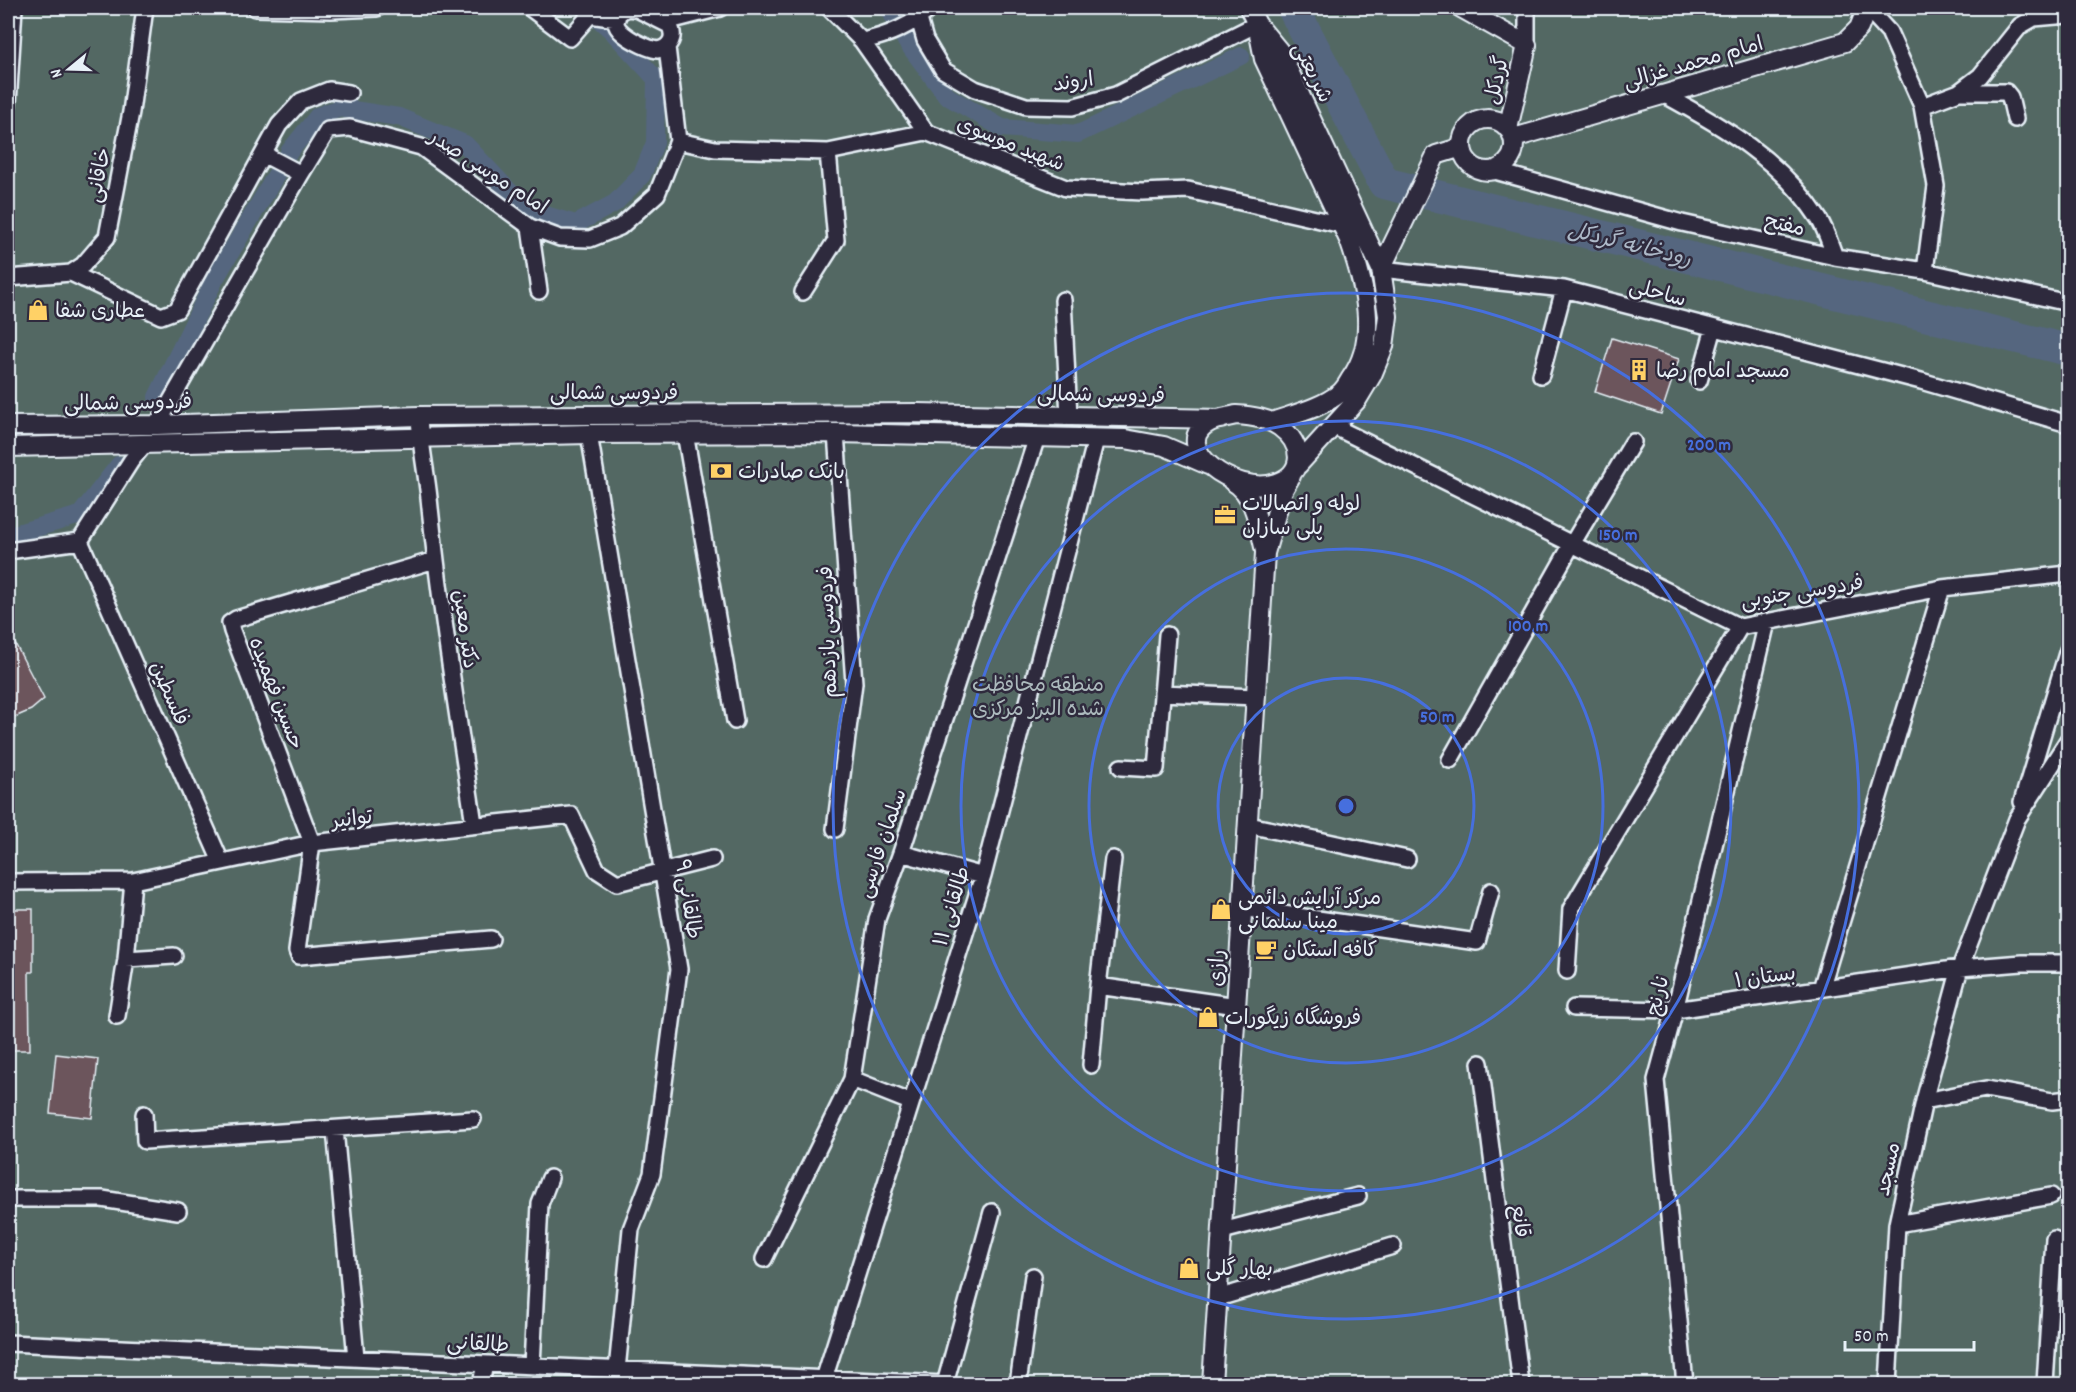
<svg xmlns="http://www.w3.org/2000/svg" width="2076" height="1392" font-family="Dekko,'Playpen Sans Arabic',sans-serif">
  <rect width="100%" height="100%" fill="#2f2a3d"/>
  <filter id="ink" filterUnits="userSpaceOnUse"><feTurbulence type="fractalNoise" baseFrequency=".0167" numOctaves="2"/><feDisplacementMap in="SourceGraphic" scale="12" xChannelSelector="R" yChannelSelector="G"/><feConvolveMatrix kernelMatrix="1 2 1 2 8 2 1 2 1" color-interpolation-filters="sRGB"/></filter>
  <g filter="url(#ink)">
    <path fill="#536864" stroke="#9eacae" stroke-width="1.5" d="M8 8H2068V1384H8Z"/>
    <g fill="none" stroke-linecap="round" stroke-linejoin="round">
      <path stroke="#54667f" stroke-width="18" d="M889 8 906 41 947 96 1002 128 1078 134 1241 56
        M289 152 318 116 340 108 399 117 465 144 526 209 576 224 615 203 642 175 655 143 656 79 611 30 586 8
        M157 397 215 279 276 175
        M8 534 18 533 80 515 119 465"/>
      <path stroke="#54667f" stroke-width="32" d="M1293 8 1384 183 2068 350"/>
    </g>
    <path fill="#6c555c" stroke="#e8f1f8" stroke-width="1.5" d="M1612 338 1679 359 1661 414 1595 392Z
      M8 630 44 699 31 710 8 720Z
      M8 909H33V972H29L30 1050H8Z
      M56 1054 98 1059 92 1118 50 1113Z"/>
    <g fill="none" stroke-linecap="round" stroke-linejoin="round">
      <defs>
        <path id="minor" d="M255 8 331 10 377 8
          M530 8 570 38 590 15 617 19
          M627 8 637 9 669 25C676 36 671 48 657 50 642 47 594 25 627 8Z
          M829 8 862 41 926 132 1066 188 1142 192 1188 190 1342 225
          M1527 8V45
          M1867 8 1889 32 1922 106 1936 186 1925 271
          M919 19 925 40 943 70 975 89 1026 106 1072 107 1116 95 1257 24
          M665 22 720 8
          M862 41C887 36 912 25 931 8
          M1959 92H2006L2010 97 2015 119
          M1663 94C1724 127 1780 159 1819 219 1826 230 1830 244 1835 257
          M8 104 14 8
          M1922 106 1959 92 1980 76 2020 26 2034 18 2068 15
          M678 141 715 149 828 152 926 132
          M263 154 301 174
          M1495 171 1682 223 1835 257 1925 271 2068 303
          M530 227 539 291
          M1381 269 1564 289 1921 381 2068 424
          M71 273 161 316 177 310 279 125 301 101 329 90 349 93
          M8 278 71 273 83 265 107 237 131 112 145 8
          M803 292 836 240 828 152
          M1063 300 1069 416
          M1541 375 1564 289
          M1699 381 1714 328
          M419 416C420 443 426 470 429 498 440 607 458 716 474 824
          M157 425 301 174 328 130 350 128 421 147 530 227 560 238 590 239 620 227 657 194 678 141 667 47
          M1333 426 1740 627 1942 588 2068 574
          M685 433 735 721
          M589 434 679 969 652 1174 631 1229 617 1370
          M80 541 221 862
          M8 551 80 541 131 461 143 446
          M435 560 236 619 230 623 232 631 312 843 297 951 299 956 491 939
          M1162 693 1256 697
          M1450 760 1572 544 1633 442
          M1121 767 1156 769 1167 635
          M2022 802 2068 650
          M1249 825 1407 859
          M835 829 854 683 836 433
          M901 853 983 876
          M8 882 133 881 312 843 571 815 597 870 617 883 712 859
          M1241 908 1477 942 1491 891
          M126 959 174 956
          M1567 971 1571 909 1740 627
          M1098 986 1237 1006
          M1821 989 1942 588
          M1574 1008 1675 1010 1960 968 2022 963H2068
          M117 1016 126 959 133 881
          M1480 1063 1521 1384
          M1091 1065 1098 986 1113 859
          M852 1079 910 1102
          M1924 1101 1986 1089 2052 1101 2068 1099
          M144 1114 145 1141 473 1119
          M335 1129 356 1358
          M8 1199H102L178 1211
          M1897 1224 2051 1196
          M1222 1231 1358 1196
          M764 1259 852 1079 877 919 901 853 1037 437
          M1218 1298 1393 1246
          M8 1343 946 1384
          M532 1366 540 1204 550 1178
          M824 1379 983 876 1096 439
          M481 1384 485 1364
          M945 1384 992 1212
          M1018 1384 1033 1276
          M1685 1384 1656 1080 1675 1010 1767 622
          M1888 1384 1897 1224 1924 1101 1960 968 2017 819 2068 740
          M2045 1384 2054 1239"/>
        <path id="tertiary" d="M1249 8 1257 24 1264 59 1349 240C1364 283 1380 338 1351 378 1348 383 1345 389 1340 393 1321 408 1295 414 1272 422
          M1461 8 1527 45 1508 129
          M1257 24 1280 52 1381 269 1388 316 1384 346 1372 375 1357 400 1298 465
          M1462 145a26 26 0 1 1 52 0a26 26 0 1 1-52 0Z
          M1514 138 1845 42 1859 28 1867 8
          M1381 269 1436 155 1462 147
          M1236 415C1251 416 1268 418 1280 427 1303 444 1306 473 1276 483 1235 497 1166 445 1210 422 1218 418 1228 417 1236 415Z
          M8 426 157 425 419 416 917 413 1221 419
          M8 447 589 434 836 433 1125 439 1164 446 1208 465
          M1232 481C1255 493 1259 527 1265 551
          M1212 1384 1265 553 1283 490 1291 476"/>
      </defs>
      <use href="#minor" stroke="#e8f1f8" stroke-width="20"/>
      <use href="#tertiary" stroke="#e8f1f8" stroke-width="22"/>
      <use href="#minor" stroke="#2f2a3d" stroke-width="15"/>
      <use href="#tertiary" stroke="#2f2a3d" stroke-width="18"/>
    </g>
  </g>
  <g fill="none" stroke="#466fde" stroke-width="3">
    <circle cx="1346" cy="806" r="128"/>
    <circle cx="1346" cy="806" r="257"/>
    <circle cx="1346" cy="806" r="385"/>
    <circle cx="1346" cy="806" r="513"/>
  </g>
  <defs>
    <symbol id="shop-bare" viewBox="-9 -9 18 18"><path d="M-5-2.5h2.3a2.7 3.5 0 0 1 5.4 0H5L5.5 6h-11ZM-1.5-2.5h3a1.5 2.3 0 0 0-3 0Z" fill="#ffd166" stroke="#2f2a3d" stroke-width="2.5" paint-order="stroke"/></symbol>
    <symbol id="building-bare" viewBox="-9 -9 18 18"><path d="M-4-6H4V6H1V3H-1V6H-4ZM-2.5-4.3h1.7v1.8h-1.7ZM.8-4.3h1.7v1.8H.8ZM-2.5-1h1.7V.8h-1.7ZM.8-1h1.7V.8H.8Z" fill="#ffd166" stroke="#2f2a3d" stroke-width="2.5" paint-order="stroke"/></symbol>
    <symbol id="bank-bare" viewBox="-9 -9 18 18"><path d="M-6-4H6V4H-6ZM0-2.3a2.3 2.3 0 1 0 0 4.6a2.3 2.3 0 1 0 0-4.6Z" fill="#ffd166" stroke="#2f2a3d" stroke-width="2.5" paint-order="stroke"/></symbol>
    <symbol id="office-bare" viewBox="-9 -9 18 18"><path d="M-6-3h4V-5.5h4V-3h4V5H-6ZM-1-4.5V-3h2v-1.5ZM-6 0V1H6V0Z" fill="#ffd166" stroke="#2f2a3d" stroke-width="2.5" paint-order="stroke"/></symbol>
    <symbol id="cafe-bare" viewBox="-9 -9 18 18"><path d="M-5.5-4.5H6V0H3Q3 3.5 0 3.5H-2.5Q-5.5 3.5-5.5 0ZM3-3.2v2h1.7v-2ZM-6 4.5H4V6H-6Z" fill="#ffd166" stroke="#2f2a3d" stroke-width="2.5" paint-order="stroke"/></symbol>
  </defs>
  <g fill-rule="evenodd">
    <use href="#shop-bare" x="23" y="295" width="30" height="30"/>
    <use href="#building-bare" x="1624" y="355" width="30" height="30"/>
    <use href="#bank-bare" x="706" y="456" width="30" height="30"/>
    <use href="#office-bare" x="1210" y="500" width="30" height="30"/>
    <use href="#shop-bare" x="1206" y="894" width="30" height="30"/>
    <use href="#cafe-bare" x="1251" y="934" width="30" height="30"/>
    <use href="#shop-bare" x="1193" y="1002" width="30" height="30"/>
    <use href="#shop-bare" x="1174" y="1253" width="30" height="30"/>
  </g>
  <g text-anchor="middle" stroke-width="5" stroke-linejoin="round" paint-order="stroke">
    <g font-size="21" fill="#e8f1f8" stroke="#2f2a3d">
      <text transform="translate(1693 62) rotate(-16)" y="7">امام محمد غزالی</text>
      <text transform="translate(1313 72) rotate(63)" y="7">شریعتی</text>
      <text transform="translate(1496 80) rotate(-77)" y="7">گردکل</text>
      <text transform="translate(1073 81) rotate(-8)" y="7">اروند</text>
      <text transform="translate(1011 143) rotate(22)" y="7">شهید موسوی</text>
      <text transform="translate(489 171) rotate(33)" y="7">امام موسی صدر</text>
      <text transform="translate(98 175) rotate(-79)" y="7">خاقانی</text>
      <text transform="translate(1785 224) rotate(13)" y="7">مفتح</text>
      <text transform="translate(1658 292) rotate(15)" y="7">ساحلی</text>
      <text x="614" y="399">فردوسی شمالی</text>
      <text transform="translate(1101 394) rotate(1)" y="7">فردوسی شمالی</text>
      <text transform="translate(128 402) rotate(-1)" y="7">فردوسی شمالی</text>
      <text transform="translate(1802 591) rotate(-9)" y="7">فردوسی جنوبی</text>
      <text transform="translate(466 629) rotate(82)" y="7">دکتر معین</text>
      <text transform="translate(827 632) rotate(-92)" y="7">فردوسی یازدهم</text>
      <text transform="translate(170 693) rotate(66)" y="7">فلسطین</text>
      <text transform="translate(277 693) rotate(69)" y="7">حسین فهمیده</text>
      <text transform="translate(352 818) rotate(-7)" y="7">توانیر</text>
      <text transform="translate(881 843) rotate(-71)" y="7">سلمان فارسی</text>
      <text transform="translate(689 899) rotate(81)" y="7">طالقانی ۹</text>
      <text transform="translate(951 906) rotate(-73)" y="7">طالقانی ۱۱</text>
      <text transform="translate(1216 968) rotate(-88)" y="7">رازی</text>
      <text transform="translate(1765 976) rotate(-8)" y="7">بستان ۱</text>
      <text transform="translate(1657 995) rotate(-76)" y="7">نارنج</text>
      <text transform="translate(1887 1169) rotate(-78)" y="7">مسجد</text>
      <text transform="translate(1521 1221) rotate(83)" y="7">قانع</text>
      <text transform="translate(478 1343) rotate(3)" y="7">طالقانی</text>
    </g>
    <g font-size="21" fill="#e8f1f8" stroke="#2f2a3d" text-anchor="start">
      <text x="55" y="317">عطاری شفا</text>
      <text x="1656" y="377">مسجد امام رضا</text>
      <text x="738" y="478">بانک صادرات</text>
      <text x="1242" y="510">لوله و اتصالات<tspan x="1242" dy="24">پلی سازان</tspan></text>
      <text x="1238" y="904">مرکز آرایش دائمی<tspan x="1238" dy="24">مینا سلمانی</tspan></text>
      <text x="1283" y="956">کافه استکان</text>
      <text x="1225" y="1024">فروشگاه زیگورات</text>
      <text x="1206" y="1275">بهار گلی</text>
    </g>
    <g font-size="21" fill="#acbabd" stroke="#2f2a3d">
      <text x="1038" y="691">منطقه محافظت<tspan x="1038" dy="24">شده البرز مرکزی</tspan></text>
    </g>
    <g font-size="22" font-style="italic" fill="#adb9c8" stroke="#2f2a3d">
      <text transform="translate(1630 243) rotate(14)" y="8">رودخانه گردکل</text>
    </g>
  </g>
  <circle cx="1346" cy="806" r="9" fill="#466fde" stroke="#2f2a3d" stroke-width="3"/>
  <g font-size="18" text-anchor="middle" font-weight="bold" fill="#466fde" stroke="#2f2a3d" stroke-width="5" stroke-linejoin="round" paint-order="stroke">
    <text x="1709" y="450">200 m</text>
    <text x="1618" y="540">150 m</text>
    <text x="1528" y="631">100 m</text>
    <text x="1437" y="722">50 m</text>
  </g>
  <rect width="2076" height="1392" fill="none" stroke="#2f2a3d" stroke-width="30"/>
  <rect x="15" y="15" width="2046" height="1362" fill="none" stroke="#e8f1f8" stroke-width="2" filter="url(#ink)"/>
  <g transform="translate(69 69) rotate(251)" stroke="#2f2a3d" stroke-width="4.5" paint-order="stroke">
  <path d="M0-4.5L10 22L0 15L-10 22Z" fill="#e8f1f8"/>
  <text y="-9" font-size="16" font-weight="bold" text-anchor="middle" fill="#e8f1f8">N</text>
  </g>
  <path d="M1845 1341v9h129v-9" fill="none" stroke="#e8f1f8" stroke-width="3"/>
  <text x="1854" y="1341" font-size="18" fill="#e8f1f8" stroke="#2f2a3d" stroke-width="4.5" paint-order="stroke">50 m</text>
</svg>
